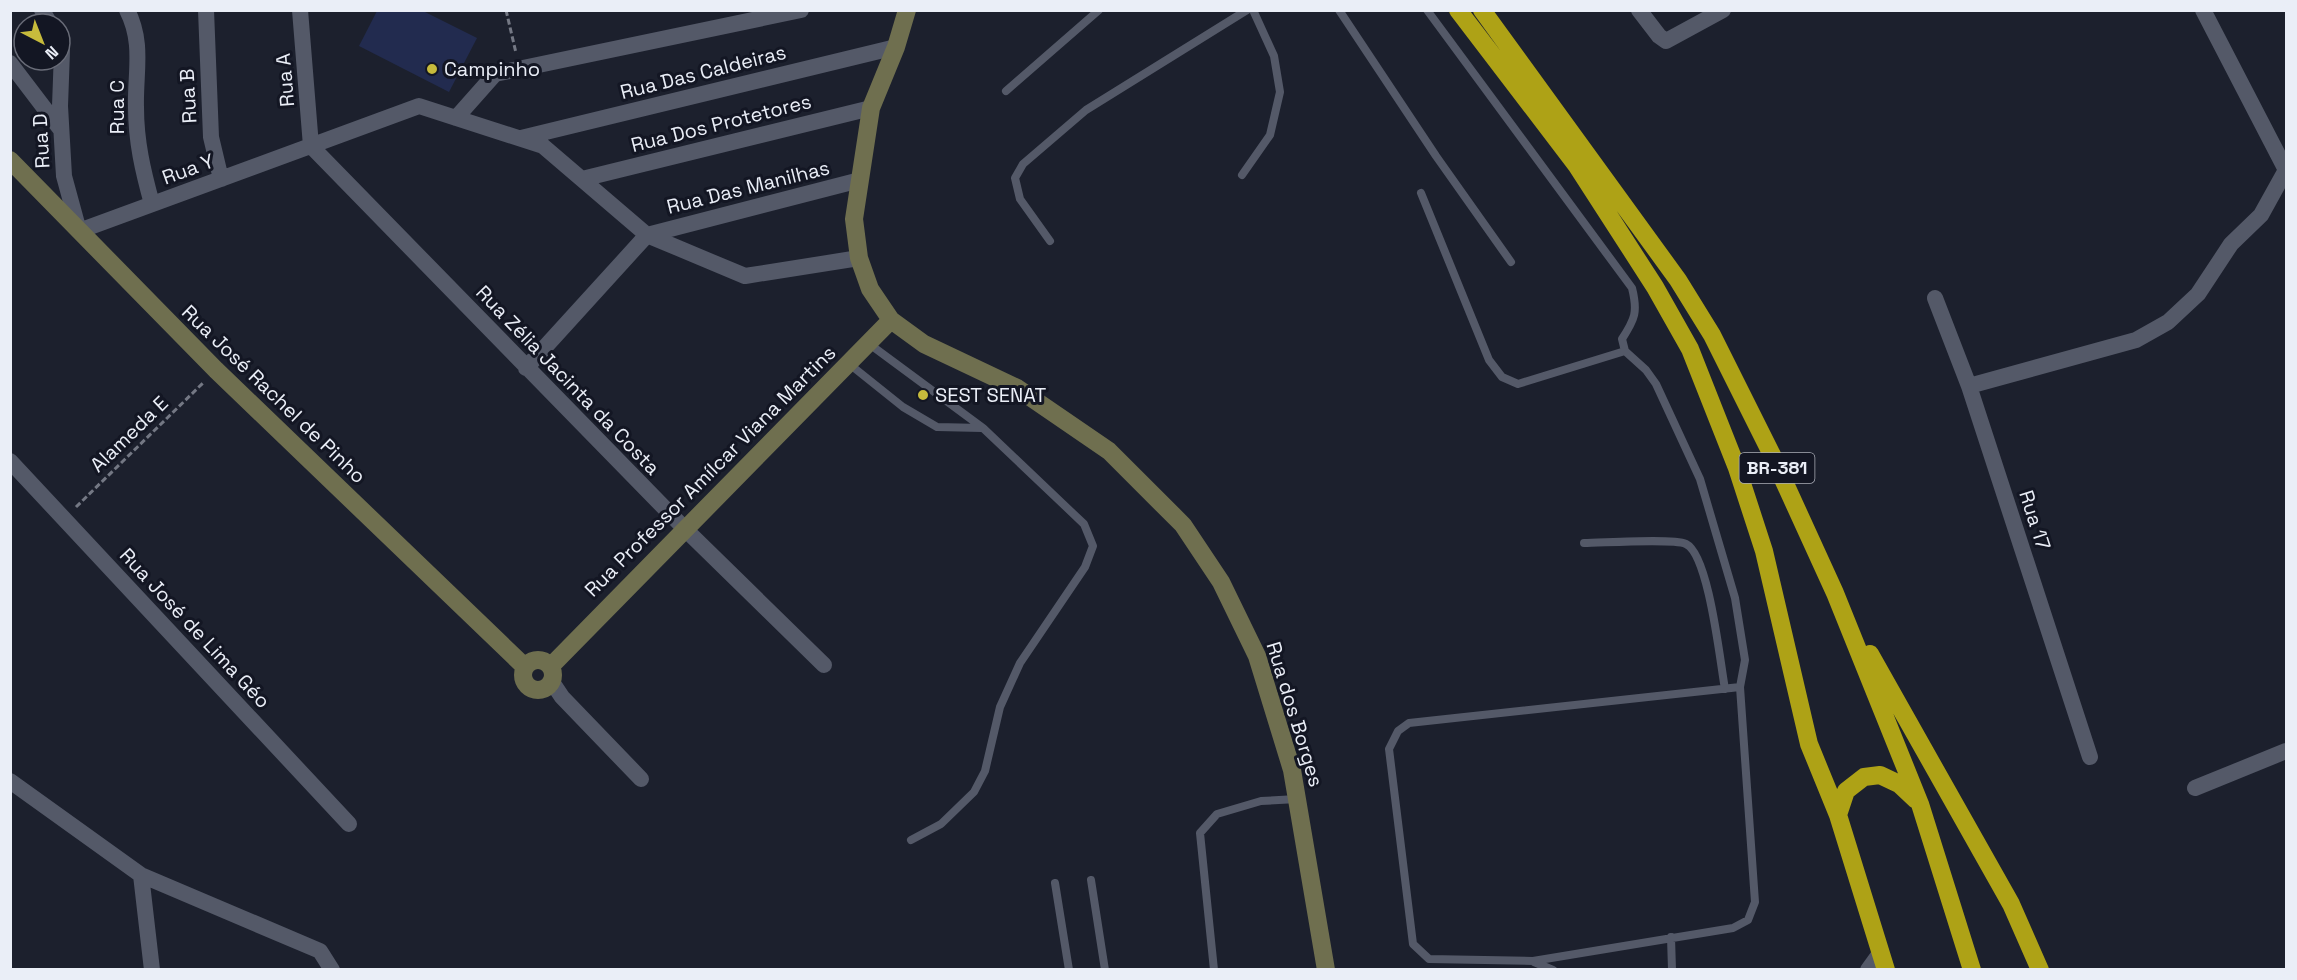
<svg xmlns="http://www.w3.org/2000/svg" width="2297" height="980" font-family="'Space Grotesk',sans-serif">
  <rect width="100%" height="100%" fill="#1c202d"/>
  <path fill="#222b4f" d="M377 11H423L477 38 449 92 359 46Z"/>
  <g fill="none" stroke-linecap="round" stroke-linejoin="round">
    <path stroke="#747884" stroke-width="3" stroke-dasharray="6 3" stroke-linecap="butt" d="M506 10 516 53
      M76 507 204 382"/>
    <path stroke="#545968" stroke-width="8" d="M1339 10 1436 156 1511 262
      M1427 10 1632 288C1638 312 1635 319 1622 339L1625 351 1646 370 1656 384 1700 479 1735 598 1745 660 1740 687 1755 902 1748 920 1733 928 1533 961 1429 959 1413 944 1389 749 1398 731 1409 723 1740 687
      M1006 91 1099 10
      M1242 175 1270 135 1280 92 1274 56 1253 10
      M1421 193 1489 360 1502 377 1518 384 1625 351
      M1050 241 1020 199 1015 178 1023 164 1086 110 1247 10
      M868 343 983 428 1084 524 1093 546 1085 567 1020 663 1000 707 985 771 974 792 941 824 911 840
      M848 363 903 407 937 427 982 428
      M1584 543C1602 543 1673 538 1686 544 1709 555 1720 662 1725 689
      M1091 880 1105 970
      M1055 883 1069 970
      M1671 937 1672 970
      M1534 962 1553 970
      M1214 970 1200 833 1217 814 1261 801 1297 799"/>
    <path stroke="#545968" stroke-width="16" d="M42 10 50 24
      M127 10C144 43 135 73 136 107 136 142 143 171 152 204
      M206 10 211 137 221 179
      M300 10 311 146
      M1639 10 1659 36 1666 41 1723 10
      M2203 10 2286 170
      M60 47 62 51 60 106 64 176 79 231 419 106 543 146 647 235 745 276 859 258
      M10 63 61 130
      M456 118 495 74 801 10
      M521 138 896 47
      M311 146 685 529 824 665
      M582 179 871 108
      M1935 298 1969 386 2090 757
      M526 368 647 235 860 180
      M1969 386 2136 340 2168 322 2198 294 2231 244 2261 215 2286 170
      M10 461 349 824
      M552 682 562 697 641 779
      M10 781 141 875 320 951 332 970
      M2195 788 2286 751
      M141 875 152 970
      M1868 970 1881 952"/>
    <path stroke="#6f6f4f" stroke-width="18" d="M907 10 896 47 871 108 854 219 859 258 870 289 891 320 924 344 1017 388 1109 451 1183 525 1221 582 1257 656 1292 770 1326 970
      M10 160 216 370 525 667
      M523 675a15 15 0 1 1 30 0a15 15 0 1 1-30 0Z
      M551 666 891 320"/>
    <path stroke="#aea216" stroke-width="18" d="M1458 10 1577 166 1655 287 1690 349 1737 468 1764 551 1809 744 1838 815 1886 970
      M1482 10 1678 280 1712 335 1772 455 1835 593 1920 804 1972 970
      M1870 654 2011 904 2040 970
      M1838 815 1846 791 1864 777 1880 775 1899 784 1916 800"/>
  </g>
  <g fill="#c7bb3c" stroke="#131623" stroke-width="2">
    <circle cx="432" cy="69" r="6"/>
    <circle cx="923" cy="395" r="6"/>
  </g>
  <g text-anchor="middle" stroke-width="6" stroke-linejoin="round" paint-order="stroke">
    <rect fill="#131623" stroke="#aaadb7" stroke-width="1.5" x="1739.5" y="453" width="75" height="30" rx="4.5"/>
    <g font-size="18" font-weight="bold" fill="#eaeef7">
      <text x="1777" y="474">BR-381</text>
    </g>
    <g font-size="20" fill="#eaeef7" stroke="#131623" text-anchor="start">
      <text x="444" y="76">Campinho</text>
      <text x="935" y="402">SEST SENAT</text>
    </g>
    <g font-size="20" fill="#eaeef7" stroke="#131623">
      <text transform="translate(703 72) rotate(-14)" y="7">Rua Das Caldeiras</text>
      <text transform="translate(285 80) rotate(-95)" y="7">Rua A</text>
      <text transform="translate(188 96) rotate(-93)" y="7">Rua B</text>
      <text transform="translate(117 107) rotate(-90)" y="7">Rua C</text>
      <text transform="translate(721 123) rotate(-14)" y="7">Rua Dos Protetores</text>
      <text transform="translate(41 141) rotate(-93)" y="7">Rua D</text>
      <text transform="translate(188 169) rotate(-20)" y="7">Rua Y</text>
      <text transform="translate(748 187) rotate(-14)" y="7">Rua Das Manilhas</text>
      <text transform="translate(568 380) rotate(46)" y="7">Rua Zélia Jacinta da Costa</text>
      <text transform="translate(274 394) rotate(44)" y="7">Rua José Rachel de Pinho</text>
      <text transform="translate(129 434) rotate(-44)" y="7">Alameda E</text>
      <text transform="translate(710 471) rotate(-45)" y="7">Rua Professor Amílcar Viana Martins</text>
      <text transform="translate(2035 520) rotate(72)" y="7">Rua 17</text>
      <text transform="translate(195 628) rotate(47)" y="7">Rua José de Lima Géo</text>
      <text transform="translate(1295 714) rotate(73)" y="7">Rua dos Borges</text>
    </g>
  </g>
  <rect width="2297" height="980" fill="none" stroke="#eaeef7" stroke-width="24"/>
  <g transform="translate(42 42) rotate(138)"><circle r="28" fill="#131623" stroke="#696c78" stroke-width="1.5"/>
  <path d="M0-4.5L10 22L0 15L-10 22Z" fill="#c7bb3c"/>
  <text y="-9" font-size="16" font-weight="bold" text-anchor="middle" fill="#eaeef7">N</text>
  </g>
</svg>
